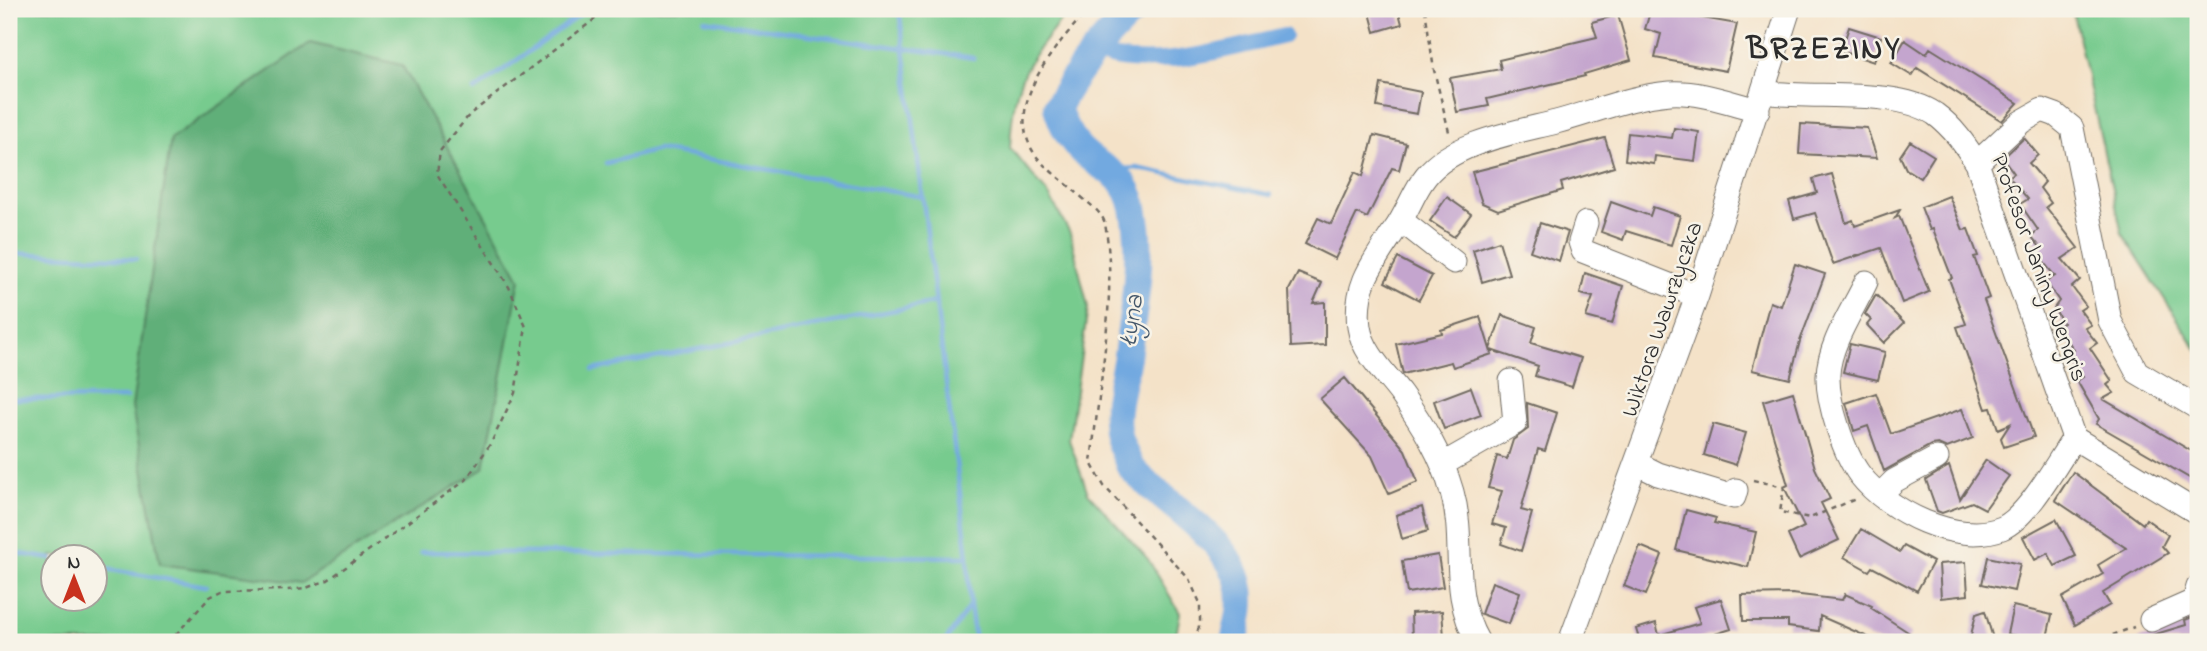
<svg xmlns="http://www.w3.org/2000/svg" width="2207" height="651" font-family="'Indie Flower',sans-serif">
  <rect width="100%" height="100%" fill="#f7f3e8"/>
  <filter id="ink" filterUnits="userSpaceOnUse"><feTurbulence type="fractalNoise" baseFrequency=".0143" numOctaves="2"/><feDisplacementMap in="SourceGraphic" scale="14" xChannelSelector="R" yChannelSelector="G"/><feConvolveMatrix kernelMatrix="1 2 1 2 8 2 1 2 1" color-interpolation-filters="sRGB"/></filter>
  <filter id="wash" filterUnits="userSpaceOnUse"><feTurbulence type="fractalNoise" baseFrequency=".00686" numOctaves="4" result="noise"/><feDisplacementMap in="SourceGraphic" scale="28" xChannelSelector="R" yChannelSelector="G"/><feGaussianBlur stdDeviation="1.57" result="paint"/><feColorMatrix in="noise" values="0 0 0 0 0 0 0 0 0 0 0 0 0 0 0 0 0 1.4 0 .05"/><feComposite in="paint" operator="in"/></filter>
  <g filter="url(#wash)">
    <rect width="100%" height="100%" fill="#f4e2c8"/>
    <path fill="#77cb8e" stroke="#517b5c" stroke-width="2" fill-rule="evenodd" d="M9 9H1070C1026 64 1013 75 1010 148L1049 195 1070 233 1088 307 1069 440 1088 493 1148 559 1180 613 1175 642H9ZM52 556H94V598H52Z
      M2072 9H2198V351L2122 233Z"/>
    <path fill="#61af79" stroke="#466d52" stroke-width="2" d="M310 43 402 65 520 279 484 468 301 583 160 564 132 407 171 139Z"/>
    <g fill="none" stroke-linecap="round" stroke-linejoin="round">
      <path stroke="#72a9e0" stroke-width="4.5" d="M899 9 968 557 970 605 945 642
        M704 20 974 58
        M474 91 588 9
        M606 163 658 150 923 197
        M1111 170 1136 168 1271 195
        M9 253 136 259
        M593 370 936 302
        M9 399 126 398
        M9 552 52 559
        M421 552 968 557
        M94 567 206 586
        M970 605 975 642"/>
      <path stroke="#72a9e0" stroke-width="16" d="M1093 51C1144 75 1231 48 1284 36"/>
      <path stroke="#72a9e0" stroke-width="28" d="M1135 9C1104 39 1077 68 1057 107 1062 123 1067 135 1079 148 1106 176 1129 169 1136 219 1143 263 1133 313 1127 356 1123 384 1109 418 1121 445 1125 454 1129 467 1136 473 1165 503 1230 541 1239 584 1244 603 1238 624 1234 642"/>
    </g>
    <g id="blocks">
      <path fill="#c4a5ce" d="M1369 9H1398L1402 24 1375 32Z
        M1651 9 1737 24 1726 71 1655 58 1661 34 1645 29Z
        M1618 15 1631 60 1584 74 1585 76 1487 99 1489 106 1457 112 1450 78 1501 69 1499 60 1597 37 1592 22Z
        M1849 27 1881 37 1874 62 1841 51Z
        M1905 40 1926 54 1930 48 2018 103 2002 121 1917 68 1912 76 1891 63Z
        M1381 84 1421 92 1417 114 1377 107Z
        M1801 124 1867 128 1877 158 1799 154Z
        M1674 128 1699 132 1695 161 1655 156 1654 164 1625 160 1628 133 1672 138Z
        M1374 135 1406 143 1399 170 1392 168 1367 218 1357 213 1335 259 1305 244 1318 218 1331 224 1355 172 1363 176Z
        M1605 138 1614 167 1561 183 1563 190 1498 210 1482 203 1472 172Z
        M2024 138 2038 155 2029 163 2045 182 2040 188 2051 203 2046 207 2078 248 2062 259 2080 280 2072 287 2086 306 2080 310 2091 325 2085 328 2097 343 2090 348 2112 381 2107 385 2114 393 2103 399 2198 455V483L2096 424 2099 419 2077 381 2083 377 2068 353 2074 350 2058 326 2063 323 2054 308 2059 301 2046 282 2055 276 2035 252 2041 248 2031 236 2038 230 2020 204 2028 199 2009 177 2014 173 2003 158Z
        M1910 141 1934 156 1920 178 1906 169 1900 156Z
        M1832 174 1846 223 1853 220 1855 226 1900 210 1895 218 1899 216 1929 292 1902 303 1881 248 1833 264 1815 213 1794 219 1789 201 1817 193 1813 179Z
        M1949 196 1963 230 1968 229 1978 256 1974 257 1989 298 1984 300 2034 437 2004 447 2001 438 2010 424 1998 429 1991 408 1986 409 1957 327 1966 324 1949 279 1952 278 1933 229 1930 230 1921 207Z
        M1447 197 1471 214 1454 237 1430 221Z
        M1611 202 1650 216 1653 207 1680 216 1671 245 1626 231 1623 240 1601 232Z
        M1540 223 1568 232 1559 261 1530 251Z
        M1499 241 1509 274 1482 282 1473 250Z
        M1398 258 1432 276 1419 300 1385 282Z
        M1795 264 1825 274 1800 341 1790 379 1752 370 1770 302 1781 306Z
        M1298 273 1322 283 1313 303 1325 302V345L1291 347 1289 290Z
        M1585 273 1623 286 1612 324 1586 317 1593 297 1580 294Z
        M1876 295 1904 323 1884 343 1867 325 1871 320 1865 314Z
        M1502 315 1536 327 1531 343 1581 358 1572 387 1535 376 1538 366 1491 350 1492 354 1453 367 1451 362 1403 374 1396 344 1442 333 1441 330 1480 317 1490 349Z
        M1850 344 1885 352 1878 380 1843 372Z
        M1345 378 1405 450 1418 482 1389 494 1372 456 1320 399Z
        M1471 387 1481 415 1444 429 1434 401Z
        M1793 392 1815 468 1830 499 1821 503 1839 540 1799 559 1788 535 1804 527 1784 487 1788 485 1763 401Z
        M1876 393 1891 434 1962 409 1973 438 1947 448 1938 444 1931 445 1884 471 1868 426 1854 431 1846 403Z
        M1527 403 1557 413 1545 451 1538 449 1521 510 1532 513 1521 551 1501 544 1506 528 1492 524 1502 491 1488 488 1497 456 1507 459 1513 440 1528 429Z
        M1713 424 1746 433 1736 465 1704 455Z
        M1986 460 2009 476 1985 509 1972 502 1942 513 1937 511 1926 480 1949 466 1960 499Z
        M2073 472 2143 524 2146 519 2168 535 2162 546 2168 553 2103 593 2110 605 2075 625 2062 598 2103 574 2098 565 2126 548 2055 500Z
        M1422 507 1428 531 1402 539 1396 515Z
        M1686 510 1716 518 1714 523 1756 532 1748 567 1676 550Z
        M2056 519 2076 556 2055 566 2048 553 2035 560 2023 537Z
        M1861 529 1900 552 1904 546 1933 562 1917 591 1872 567 1869 571 1844 557Z
        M1640 546 1662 555 1646 595 1624 586Z
        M1438 555 1443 587 1407 593 1402 561Z
        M1988 557 2020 564 2014 591 1982 584Z
        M1966 562 1968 595 1941 598 1939 564Z
        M1492 582 1520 592 1509 624 1481 614Z
        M1792 594 1842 600 1845 594 1872 606 1871 608 1911 634 1906 642H1879L1820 616 1819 631 1788 627V621H1743L1742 595Z
        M1721 599 1731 629 1690 642H1640L1636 629 1656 623 1659 635 1700 623 1694 607Z
        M2013 606 2052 615 2046 642 2007 634Z
        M1442 611 1444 637 1412 639 1411 613Z
        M1985 611 1994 642H1973L1971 635 1976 614Z
        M2198 615V642H2139V639L2186 625 2185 620Z"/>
    </g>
  </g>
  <g filter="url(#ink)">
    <use href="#blocks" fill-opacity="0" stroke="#716b62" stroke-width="2"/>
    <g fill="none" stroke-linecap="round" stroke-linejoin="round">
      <defs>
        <path id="minor" d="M1764 92C1811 100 1895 87 1935 114 1953 127 1965 145 1977 163L2074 438 2198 513
          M1977 163 2021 122 2042 110 2056 115 2072 128 2110 321 2137 372 2198 408
          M1402 221 1454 262
          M1586 223 1580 242 1583 251 1697 296
          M1866 282C1853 310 1829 344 1828 375 1827 402 1844 454 1860 475 1888 511 1957 546 2002 528 2028 517 2058 461 2074 438
          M1443 464 1515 423 1511 381
          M1638 464 1658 474 1734 497 1736 490
          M1881 494 1894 481 1937 458
          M2151 620 2194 601 2198 587
          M1478 642C1448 589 1467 545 1452 492 1442 456 1423 425 1401 394 1386 374 1363 353 1359 327 1354 286 1372 264 1394 231 1407 214 1413 192 1426 176 1453 142 1517 132 1556 122 1594 112 1631 96 1670 93 1699 91 1730 103 1758 110
          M1570 642 1697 296 1789 9"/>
      </defs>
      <use href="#minor" stroke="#716b62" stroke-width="25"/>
      <path stroke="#716b62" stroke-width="2.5" stroke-dasharray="5 5" stroke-linecap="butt" d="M1089 9C1058 43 1002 103 1034 153 1043 167 1064 181 1077 193 1085 201 1103 212 1105 224 1118 292 1098 393 1091 463L1104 486 1189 579 1200 603V624L1194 642
        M1425 9 1434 70 1450 136
        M1753 480 1784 487 1780 512 1810 518 1858 498
        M169 642 210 597 222 591 287 590 306 588 328 580 466 480 491 443 515 393 526 327 509 287 437 174 440 151 470 114 608 9
        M2094 642 2134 627"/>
      <use href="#minor" stroke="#fff" stroke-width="23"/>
    </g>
  </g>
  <g text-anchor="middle" stroke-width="5" stroke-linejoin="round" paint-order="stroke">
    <g font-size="24" fill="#2b2b2b" stroke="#f7f3e8">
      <text transform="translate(2040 267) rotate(70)" y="8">Profesor Janiny Wengris</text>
      <text transform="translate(1661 319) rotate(-71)" y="8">Wiktora Wawrzyczka</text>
    </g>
    <g font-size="26" font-style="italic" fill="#44576a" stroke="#f7f3e8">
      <text transform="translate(1130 320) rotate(-82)" y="9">Łyna</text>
    </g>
    <g font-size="32" font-weight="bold" letter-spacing="2" fill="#2b2b2b" stroke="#f7f3e8">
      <text x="1824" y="58">BRZEZINY</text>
    </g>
  </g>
  <rect width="2207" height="651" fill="none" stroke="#f7f3e8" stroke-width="35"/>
  <g transform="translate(74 578)"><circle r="33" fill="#f7f3e8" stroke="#a5a39c" stroke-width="2"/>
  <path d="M0-5L12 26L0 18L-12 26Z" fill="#c8321e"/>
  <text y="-10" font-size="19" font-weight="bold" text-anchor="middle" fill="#2b2b2b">N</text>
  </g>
</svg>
